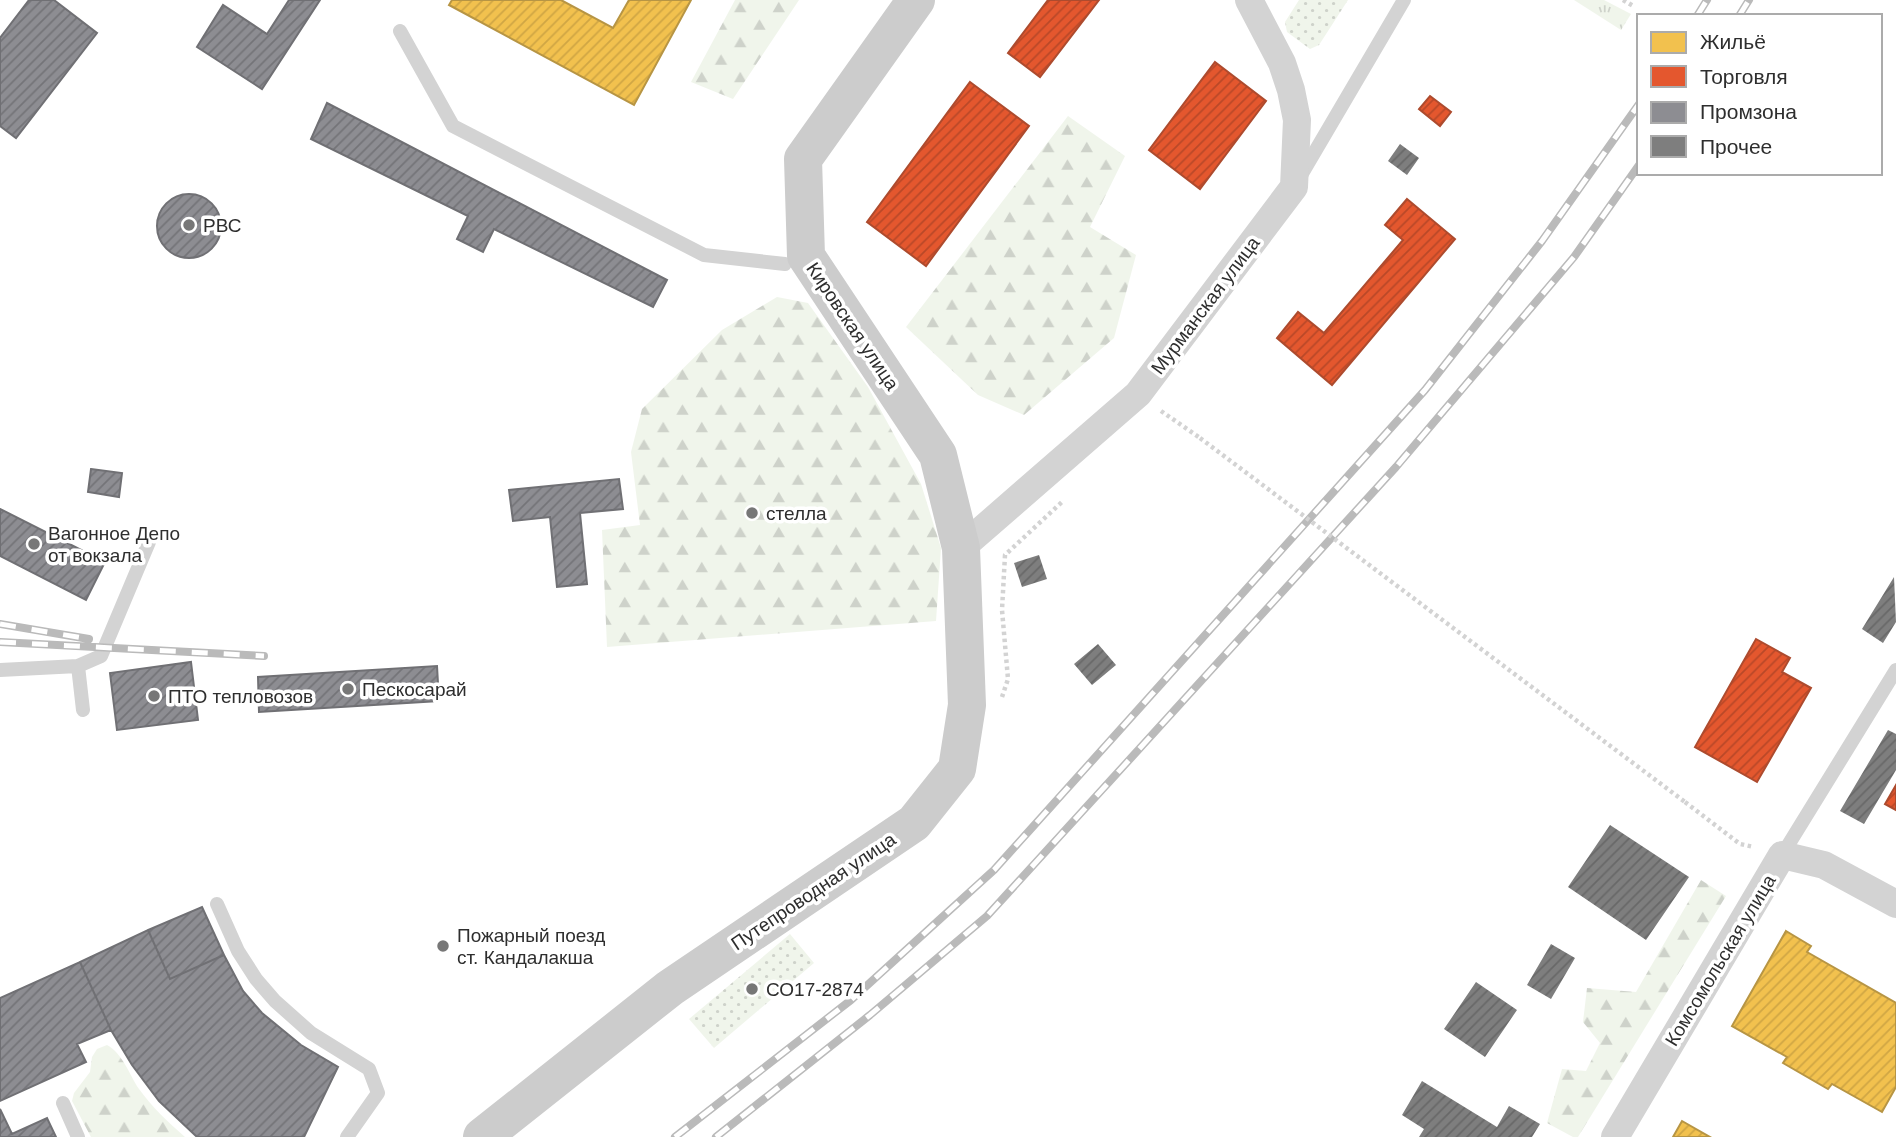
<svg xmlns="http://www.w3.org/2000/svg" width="1896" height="1137" font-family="Helvetica,sans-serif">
  <defs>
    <pattern id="grass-dots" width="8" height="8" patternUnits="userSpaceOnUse" patternTransform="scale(1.75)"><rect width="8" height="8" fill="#f0f5eb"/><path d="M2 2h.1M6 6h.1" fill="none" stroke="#ced2ca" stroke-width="1.8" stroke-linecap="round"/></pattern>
    <pattern id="forest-firs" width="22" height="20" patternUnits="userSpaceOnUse" patternTransform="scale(1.75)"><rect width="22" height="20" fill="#f0f5eb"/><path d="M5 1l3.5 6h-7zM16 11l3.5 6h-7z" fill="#ced2ca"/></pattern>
    <pattern id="park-tufts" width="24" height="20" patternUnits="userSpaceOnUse" patternTransform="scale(1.75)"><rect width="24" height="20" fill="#f0f5eb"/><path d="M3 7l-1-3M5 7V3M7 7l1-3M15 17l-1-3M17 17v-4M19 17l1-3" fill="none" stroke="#ced2ca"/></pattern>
    <pattern id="homes-hatch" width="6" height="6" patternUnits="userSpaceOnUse" patternTransform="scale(1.75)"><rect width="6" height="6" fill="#f2c14e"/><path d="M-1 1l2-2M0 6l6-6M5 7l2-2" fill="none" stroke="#d0a644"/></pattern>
    <pattern id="shops-hatch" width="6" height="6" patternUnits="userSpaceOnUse" patternTransform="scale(1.75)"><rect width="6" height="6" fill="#e4572e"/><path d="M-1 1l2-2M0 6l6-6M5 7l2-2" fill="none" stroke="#b94828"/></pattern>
    <pattern id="industry-hatch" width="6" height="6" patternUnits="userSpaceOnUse" patternTransform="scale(1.75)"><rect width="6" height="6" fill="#8d8d92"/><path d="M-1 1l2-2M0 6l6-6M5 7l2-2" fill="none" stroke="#747478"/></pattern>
    <pattern id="building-hatch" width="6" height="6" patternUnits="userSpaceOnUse" patternTransform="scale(1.75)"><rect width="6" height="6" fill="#7e7e7e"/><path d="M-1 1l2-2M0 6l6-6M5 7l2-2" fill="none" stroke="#686868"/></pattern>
  </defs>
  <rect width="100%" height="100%" fill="#fff"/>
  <path fill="url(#grass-dots)" d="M1299 0H1348L1319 45 1310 49 1287 32 1285 22Z
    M790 934 814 963 714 1048 689 1019Z"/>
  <path fill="url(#forest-firs)" d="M735 0H799L733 99 691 82Z
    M1068 116 1125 156 1090 227 1136 255 1114 338 1024 415 978 395 906 327Z
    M777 297 808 303 868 387 921 484 941 548 936 621 607 647 602 530 640 525 631 452 642 409 722 330Z
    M1701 880 1726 896 1578 1137H1573L1547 1123 1562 1069 1586 1071 1600 1043 1583 1022 1587 988 1636 992Z
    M107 1045C123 1054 129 1074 139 1089 152 1107 168 1122 185 1137H91L72 1101 74 1093 90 1072 92 1057 97 1049Z"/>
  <path fill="url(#park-tufts)" d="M1574 0H1604L1631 14 1621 30Z"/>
  <path fill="url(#homes-hatch)" stroke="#b79544" stroke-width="2" d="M452 0H561L613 28 629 0H691L634 105 449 5Z
    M1786 931 1811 946 1807 952 1896 1003V1087L1882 1112 1832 1084 1828 1089 1783 1063 1787 1057 1732 1026Z
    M1682 1121 1710 1137H1673Z"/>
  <path fill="url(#shops-hatch)" stroke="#ad4b2e" stroke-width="2" d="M1048 0H1099L1040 77 1008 53Z
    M1215 62 1266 101 1200 189 1149 150Z
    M970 82 1029 126 926 266 867 222Z
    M1430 96 1451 112 1440 126 1419 109Z
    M1407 199 1455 239 1332 385 1277 338 1298 312 1324 333 1403 240 1385 225Z
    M1756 639 1790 658 1782 672 1811 688 1757 782 1695 747Z
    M1896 785V810L1885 804Z"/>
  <path fill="url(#industry-hatch)" stroke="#707074" stroke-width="2" d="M29 0H54L97 33 16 138 0 126V38Z
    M289 0H320L262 89 197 47 223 5 267 34Z
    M327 103 667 280 653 307 494 229 483 252 457 239 468 216 311 139Z
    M157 226a32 32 0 1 1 64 0a32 32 0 1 1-64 0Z
    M91 469 122 473 119 497 88 492Z
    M619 479 623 509 580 513 587 584 557 587 550 517 513 521 509 490Z
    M0 509 105 562 86 600 0 556Z
    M191 662 198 720 117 730 110 673Z
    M437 666 439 701 259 712 258 677Z
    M202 907 224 955 170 979 148 930Z
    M148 930 170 979 224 955 243 991 262 1013 301 1045 338 1067 304 1137H197L159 1101 132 1065 111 1030 80 962Z
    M80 962 111 1030 77 1044 86 1062 0 1101V998Z
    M0 1109 12 1134 47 1118 56 1137H0Z"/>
  <path fill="url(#building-hatch)" d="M1400 144 1419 158 1407 175 1388 161Z
    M1039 555 1047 579 1022 587 1014 563Z
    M1894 577 1896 622 1883 643 1862 629Z
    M1098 644 1116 665 1092 685 1074 664Z
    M1888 730 1896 734V770L1864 824 1840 811Z
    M1610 825 1689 877 1646 940 1568 887Z
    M1551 944 1575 958 1551 999 1527 985Z
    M1476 982 1517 1010 1485 1057 1444 1029Z
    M1422 1081 1497 1127 1509 1106 1540 1124 1532 1137H1419L1424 1129 1402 1115Z"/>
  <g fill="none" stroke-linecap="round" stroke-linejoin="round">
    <path stroke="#d3d3d3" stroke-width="4.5" stroke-dasharray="3.5 3.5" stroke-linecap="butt" d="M1623 0 1635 7
      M1161 411 1200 438
      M1002 697 1008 679 1002 610 1005 555 1063 501
      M1685 802 1740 844 1754 847"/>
    <path stroke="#d3d3d3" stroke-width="14" d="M400 31 453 126 704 255 785 264
      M1300 177 1404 0
      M78 666 101 656 149 542
      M0 670 78 666 83 710
      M1782 855 1896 670
      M217 904 238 951 256 979 275 1001 311 1033 369 1069 378 1093 347 1137
      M63 1103 78 1137"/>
    <path stroke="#d3d3d3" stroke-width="28" d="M961 548 1138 394 1294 187 1297 120 1291 90 1282 63 1249 0
      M1615 1137 1782 855 1824 865 1896 904"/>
    <path stroke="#ccc" stroke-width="38" d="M482 1137 670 988 914 823 957 769 967 705 961 548 938 455 806 256 803 159 916 0"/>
    <defs>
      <path id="rail" d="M1697 16 1707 0
        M1739 16 1749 0
        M0 624 89 639
        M0 642 264 656
        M675 1137 851 1000 994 870 1425 390 1542 241 1639 104
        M716 1137 870 1015 987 916 1396 467 1574 257 1639 165"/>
    </defs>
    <use href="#rail" stroke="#bababa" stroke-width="8"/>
    <use href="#rail" stroke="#fff" stroke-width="5" stroke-dasharray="16" stroke-linecap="butt"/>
    <path stroke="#d3d3d3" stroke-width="4.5" stroke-dasharray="3.5 3.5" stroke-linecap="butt" d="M1200 438 1685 802"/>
  </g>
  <g fill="#777" stroke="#fff" stroke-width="2.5">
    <circle cx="189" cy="225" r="7"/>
    <circle cx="752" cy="513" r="7"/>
    <circle cx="34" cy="544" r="7"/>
    <circle cx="348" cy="689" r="7"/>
    <circle cx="154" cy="696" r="7"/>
    <circle cx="443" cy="946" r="7"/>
    <circle cx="752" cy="989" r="7"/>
  </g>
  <g text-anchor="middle" stroke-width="7" stroke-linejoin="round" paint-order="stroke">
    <g font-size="19" fill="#2e2e2e" stroke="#fff" text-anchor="start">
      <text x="203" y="232">РВС</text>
      <text x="766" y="520">стелла</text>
      <text x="48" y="540">Вагонное Депо<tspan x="48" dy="22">от вокзала</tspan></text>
      <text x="362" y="696">Пескосарай</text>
      <text x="168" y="703">ПТО тепловозов</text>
      <text x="457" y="942">Пожарный поезд<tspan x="457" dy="22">ст. Кандалакша</tspan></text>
      <text x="766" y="996">СО17-2874</text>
    </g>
    <g font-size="19" fill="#2e2e2e" stroke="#fff">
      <text transform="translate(1205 305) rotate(-53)" y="7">Мурманская улица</text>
      <text transform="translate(853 326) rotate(56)" y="7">Кировская улица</text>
      <text transform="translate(813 891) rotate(-34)" y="7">Путепроводная улица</text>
      <text transform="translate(1720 960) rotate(-59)" y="7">Комсомольская улица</text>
    </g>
  </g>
  <rect x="1637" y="14" width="245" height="161" fill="#ffffff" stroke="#ababab" stroke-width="2"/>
  <rect x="1651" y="32" width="35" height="21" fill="#f2c14e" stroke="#ababab" stroke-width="2"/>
  <text x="1700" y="49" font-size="21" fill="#2e2e2e">Жильё</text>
  <rect x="1651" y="66" width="35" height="21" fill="#e4572e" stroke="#ababab" stroke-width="2"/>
  <text x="1700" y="84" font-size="21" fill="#2e2e2e">Торговля</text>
  <rect x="1651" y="102" width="35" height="21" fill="#8d8d92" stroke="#ababab" stroke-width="2"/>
  <text x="1700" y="119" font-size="21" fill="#2e2e2e">Промзона</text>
  <rect x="1651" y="136" width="35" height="21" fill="#7e7e7e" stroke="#ababab" stroke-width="2"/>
  <text x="1700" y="154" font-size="21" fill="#2e2e2e">Прочее</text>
</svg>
